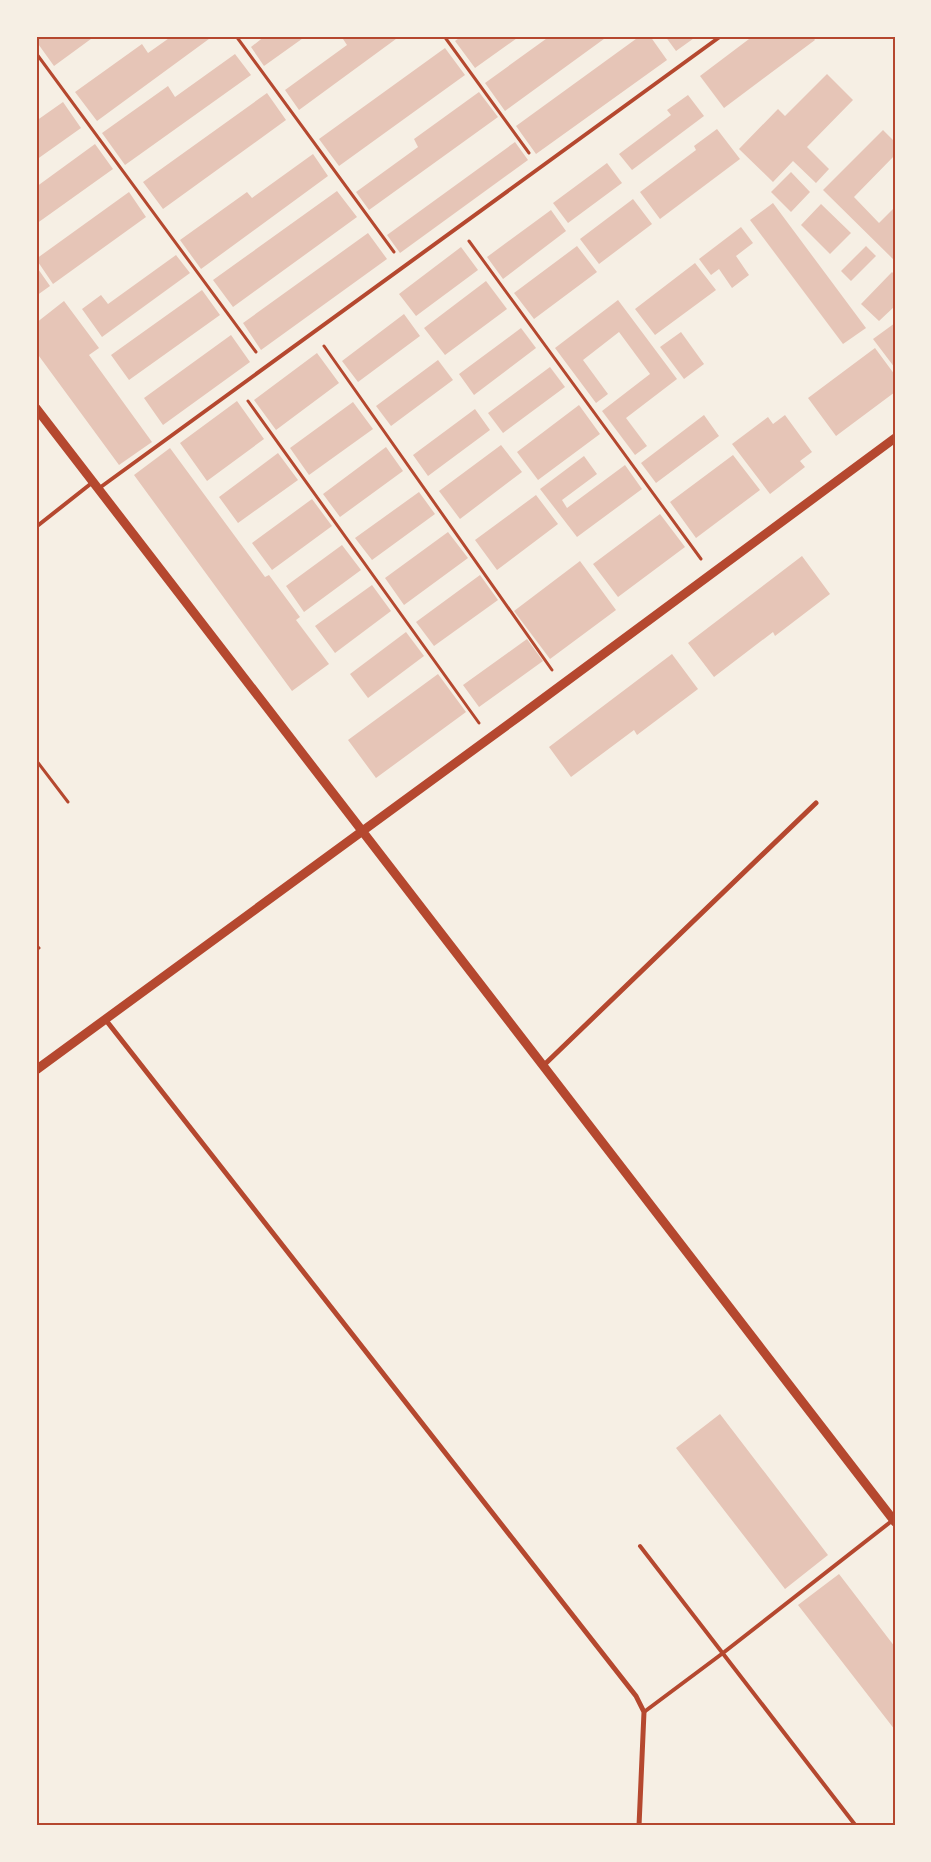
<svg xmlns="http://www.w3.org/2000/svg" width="931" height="1862" font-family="Montserrat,sans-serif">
  <rect width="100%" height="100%" fill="#f6efe4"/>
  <path fill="#e6c5b7" d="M36 36H95L54 66 36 41Z
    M172 36H213L97 121 75 92 142 44 148 53Z
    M265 36H306L264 66 251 47Z
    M341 36H400L299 110 285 90 347 45Z
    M462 36H520L475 68 455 41Z
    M550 36H608L505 111 485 83Z
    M640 36H650L667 60 536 154 516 126Z
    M665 36H697L676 51Z
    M753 36H812L815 40 724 108 700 76Z
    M445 48 465 75 339 166 319 139Z
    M235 54 251 75 125 165 102 133 168 86 175 97Z
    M827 74 853 100 807 147 829 169 816 183 793 161 773 182 739 149 778 109 785 116Z
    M479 92 498 117 369 210 356 192 418 147 414 139Z
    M267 93 286 120 163 209 143 182Z
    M688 95 704 116 632 170 619 154 671 115 667 110Z
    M63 102 81 128 36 160V121Z
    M717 129 740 159 660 219 640 192 696 150 694 146Z
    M883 130 895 142V155L854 197 879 223 895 207V261L823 190Z
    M515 142 528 160 400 253 387 235Z
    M95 144 113 169 36 224V187Z
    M313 154 328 176 201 269 180 240 247 192 252 198Z
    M607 163 622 183 568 223 553 203Z
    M791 172 810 192 791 212 771 192Z
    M337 191 357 217 233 307 213 280Z
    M129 192 146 217 53 284 36 259Z
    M633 199 652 224 599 264 580 239Z
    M773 203 866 328 843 344 750 220Z
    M821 204 851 233 830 254 801 225Z
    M551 210 566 231 503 279 487 257Z
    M741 227 753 243 736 256 749 275 732 288 719 269 711 275 699 259Z
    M368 233 387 259 261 350 243 323Z
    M577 246 597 272 534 319 514 293Z
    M866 246 876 256 851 281 841 271Z
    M461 247 478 270 416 316 399 294Z
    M176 255 190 273 102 337 82 309 101 295 108 304Z
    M695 263 716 290 655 335 635 309Z
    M36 266 50 286 36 296Z
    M892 272 895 275V306L879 321 861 304Z
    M486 281 507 309 445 355 424 328Z
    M202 290 220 315 129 380 111 355Z
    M618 300 677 379 626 418 647 446 635 455 602 411 650 374 619 332 583 360 608 394 596 403 555 348Z
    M64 301 99 348 89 355 152 442 119 465 36 352V323Z
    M404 314 420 336 358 382 342 361Z
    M895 323V368L873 339Z
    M521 328 536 348 474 395 459 374Z
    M681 332 704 364 684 379 660 347Z
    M231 335 250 362 163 425 144 398Z
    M875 348 895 375V392L836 436 808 398Z
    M317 353 339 383 276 430 254 400Z
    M438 360 453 380 391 426 376 406Z
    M550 367 565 387 503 433 488 413Z
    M237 401 264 439 207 481 180 443Z
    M353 402 373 429 309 475 290 448Z
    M579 405 600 434 538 480 517 452Z
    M475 409 490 430 428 476 413 455Z
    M704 415 719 436 656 483 641 463Z
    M785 415 812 452 800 461 805 467 770 494 732 444 768 417 773 424Z
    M501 445 522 472 460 519 439 491Z
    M386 447 403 471 340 517 323 494Z
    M170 448 265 577 269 575 300 617 296 620 329 664 292 691 134 475Z
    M278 453 298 480 238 523 219 497Z
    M733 455 760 490 696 538 670 502Z
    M584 456 597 474 562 500 567 508 625 465 642 489 577 537 540 489Z
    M419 492 435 514 372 560 355 538Z
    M536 495 558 524 497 570 475 540Z
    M312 499 332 526 272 570 252 543Z
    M660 514 685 547 618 597 593 564Z
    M448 532 468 558 404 605 385 578Z
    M342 545 361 570 304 612 286 586Z
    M802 556 830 594 775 636 773 632 714 677 688 643Z
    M580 561 616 610 550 659 514 611Z
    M480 575 498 600 434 646 416 622Z
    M372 585 391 611 335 653 315 626Z
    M406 632 424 656 368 698 350 674Z
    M527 639 543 661 479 707 463 685Z
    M672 654 698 689 637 735 634 730 571 777 549 747Z
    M438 674 466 712 376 778 348 740Z
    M720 1414 828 1555 785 1589 676 1448Z
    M839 1574 895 1647V1730L798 1605Z"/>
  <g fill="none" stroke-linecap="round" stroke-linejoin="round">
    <path stroke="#b5482f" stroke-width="3" d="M236 36 394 252
      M444 36 529 153
      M36 53 256 352
      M469 241 701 559
      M324 346 552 670
      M248 401 479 723
      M36 760 68 802
      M36 945 39 948"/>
    <path stroke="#b5482f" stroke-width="4" d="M98 489 721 36
      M36 527 93 482
      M640 1546 856 1826
      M644 1712 723 1653 893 1520"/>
    <path stroke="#b5482f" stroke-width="5" d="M105 1019 636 1696 644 1712 639 1826
      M543 1066 816 803"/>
    <path stroke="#b5482f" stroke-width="9" d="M36 408 895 1522
      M36 1070 521 715 895 438"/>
  </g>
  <rect width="931" height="1862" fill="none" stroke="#f6efe4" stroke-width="75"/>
  <rect x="38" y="38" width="856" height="1786" fill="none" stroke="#b5482f" stroke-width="2"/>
</svg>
